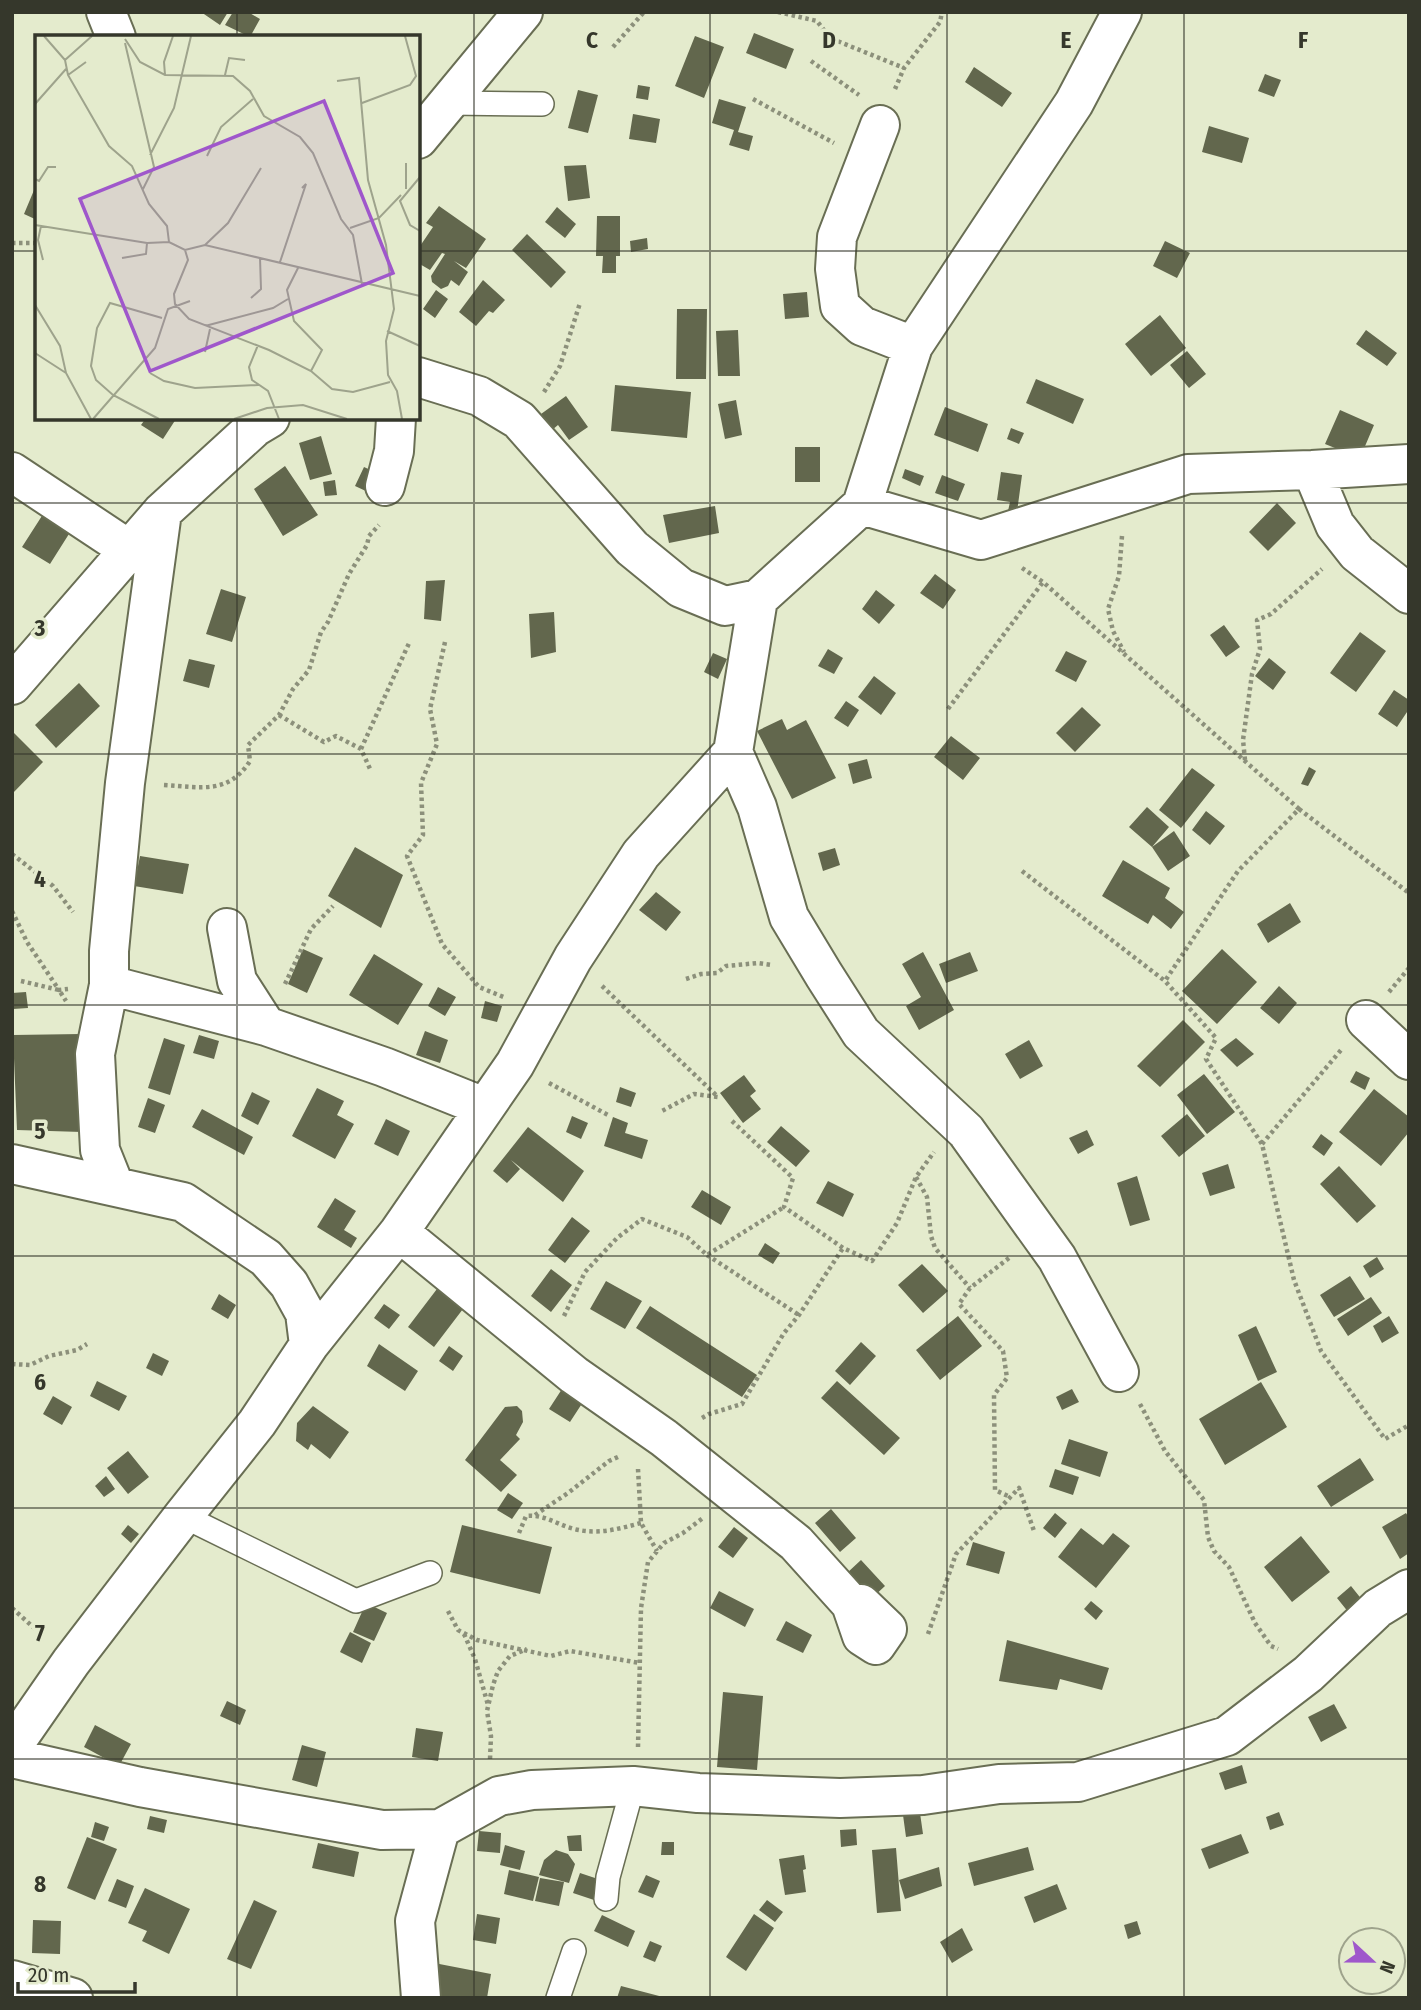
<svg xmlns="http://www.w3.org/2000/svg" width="1421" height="2010" font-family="'Fira Sans Condensed',sans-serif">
  <rect width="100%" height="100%" fill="#e4ebcd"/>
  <path fill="#62674d" d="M201 12H228L220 25Z
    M233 12H248L260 19 250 37 225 25Z
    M754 33 794 49 786 69 746 53Z
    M695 36 724 47 704 98 675 86Z
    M974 67 1012 93 1002 107 965 82Z
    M1265 74 1281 80 1274 97 1258 91Z
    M638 85 650 87 648 100 636 98Z
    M578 90 598 95 588 133 568 128Z
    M719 99 746 107 738 132 753 136 749 151 729 145 734 130 712 123Z
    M633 114 660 119 656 143 629 139Z
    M1209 126 1249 138 1242 163 1202 152Z
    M586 165 590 198 568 201 564 166Z
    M37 183V220L24 214Z
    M439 206 486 239 466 268 454 261 468 272 459 286 451 280 448 286 441 289 432 282 431 276 445 254 442 253 430 270 418 263V249L433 227 426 223Z
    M557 207 576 224 565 238 545 222Z
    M597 216H620V256H616V273H602L603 256H596Z
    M527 234 566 272 551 288 512 250Z
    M647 238 648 249 631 252 630 241Z
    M1165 241 1190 253 1177 278 1153 266Z
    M483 280 505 300 493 313 489 311 476 326 459 312Z
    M436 290 448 299 435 318 423 309Z
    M807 292 809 317 785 319 783 294Z
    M677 309H707L706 379H676Z
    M1160 315 1186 348 1151 376 1125 344Z
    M738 330 740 376H718L716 331Z
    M1366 330 1397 353 1387 366 1356 344Z
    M1187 351 1206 374 1189 388 1170 365Z
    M1036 379 1084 399 1073 424 1026 403Z
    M615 385 691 392 687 438 611 431Z
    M566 396 588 427 569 440 558 425 552 430 541 414Z
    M736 400 742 435 725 439 718 404Z
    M945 407 988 424 978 452 934 435Z
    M1340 410 1374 425 1360 458 1325 444Z
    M146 418H174L176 419 163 439 141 425Z
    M1011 428 1024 433 1019 444 1007 439Z
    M321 436 332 474 310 480 299 443Z
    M795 447H820V482H795Z
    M285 466 318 515 283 536 254 489Z
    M364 467 377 473 368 492 355 486Z
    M905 469 924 476 920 486 902 478Z
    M1001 472 1022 475 1017 512 1008 511 1010 502 997 500Z
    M942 475 965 484 958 501 935 493Z
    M335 480 337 495 325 496 323 482Z
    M1277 503 1296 523 1268 551 1249 532Z
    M715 506 719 533 669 543 663 515Z
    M47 508 74 526 50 564 22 547Z
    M935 574 956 590 943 609 920 593Z
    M445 580 441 621 424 619 426 581Z
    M221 589 246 597 232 642 206 634Z
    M876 590 895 605 879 624 862 609Z
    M554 612 556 652 531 658 529 614Z
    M1224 625 1240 647 1226 657 1210 635Z
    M1360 632 1386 651 1356 692 1330 673Z
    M828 649 843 658 834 674 818 666Z
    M1066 651 1087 661 1076 682 1055 671Z
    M713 653 727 659 718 679 704 672Z
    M1269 658 1286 672 1273 690 1255 676Z
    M189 659 215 665 209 688 183 681Z
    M874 676 896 693 881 715 858 697Z
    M79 683 100 706 56 748 35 725Z
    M1394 690 1409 700V709L1397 727 1378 714Z
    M846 701 859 710 848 727 834 718Z
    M1082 707 1101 725 1075 752 1056 733Z
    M782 719 787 730 806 720 836 778 792 799 757 731Z
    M12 731 43 762 12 794Z
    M951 736 980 758 963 780 934 757Z
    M867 759 872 778 853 784 848 764Z
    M1309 767 1316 771 1308 786 1301 784Z
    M1192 768 1215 785 1181 828 1159 810Z
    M1147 807 1169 827 1152 847 1174 831 1190 856 1168 871 1152 847 1129 827Z
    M1206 811 1225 826 1210 845 1192 830Z
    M355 847 403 875 381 928 328 896Z
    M835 848 840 865 823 871 818 853Z
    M140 856 189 864 183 894 134 886Z
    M1123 860 1170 888 1165 898 1184 912 1171 929 1153 915 1148 924 1102 896Z
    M656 892 681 912 666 931 639 910Z
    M1290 903 1301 922 1268 943 1257 924Z
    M303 949 323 958 307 993 288 984Z
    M1222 949 1257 982 1217 1024 1182 991Z
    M923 952 954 1010 919 1030 906 1006 921 997 902 964Z
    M970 952 978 971 946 983 939 964Z
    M374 954 423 984 398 1025 349 995Z
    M1279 986 1297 1003 1279 1024 1260 1008Z
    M438 987 456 997 445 1016 428 1006Z
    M26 992 28 1008 13 1009 12 993Z
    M485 1001 502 1006 497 1022 481 1018Z
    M1183 1020 1205 1042 1160 1087 1137 1066Z
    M425 1031 448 1040 440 1063 416 1055Z
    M81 1034 82 1132 17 1130 13 1035Z
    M199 1035 219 1041 214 1059 193 1053Z
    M164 1038 185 1045 170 1095 148 1088Z
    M1236 1038 1254 1054 1237 1067 1220 1050Z
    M1029 1040 1043 1066 1020 1079 1005 1054Z
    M1356 1071 1370 1078 1365 1090 1350 1082Z
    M1204 1074 1235 1112 1207 1134 1177 1095Z
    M744 1075 756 1091 750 1096 761 1109 743 1123 720 1093Z
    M620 1087 636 1093 631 1107 616 1102Z
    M317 1088 344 1101 337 1115 354 1124 335 1159 292 1136Z
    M1374 1089 1409 1117V1132L1381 1166 1339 1132Z
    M252 1092 270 1101 258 1125 241 1116Z
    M148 1098 165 1105 155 1133 138 1127Z
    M202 1109 253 1137 244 1155 192 1127Z
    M1187 1114 1205 1136 1179 1157 1161 1136Z
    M572 1116 588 1123 581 1139 566 1132Z
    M613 1117 628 1123 625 1133 648 1140 642 1159 604 1146Z
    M386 1119 410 1131 398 1156 374 1144Z
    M781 1126 810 1151 796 1167 767 1142Z
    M528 1127 584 1171 563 1202 511 1160 520 1169 507 1183 493 1171Z
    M1087 1130 1094 1145 1078 1154 1069 1138Z
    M1321 1134 1333 1143 1324 1156 1312 1147Z
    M1228 1164 1235 1188 1210 1196 1202 1173Z
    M1339 1166 1376 1206 1357 1223 1320 1184Z
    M1137 1176 1150 1220 1130 1226 1117 1183Z
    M828 1181 854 1194 843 1217 816 1203Z
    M702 1190 731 1207 721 1225 691 1207Z
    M335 1198 356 1211 344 1230 357 1238 351 1248 317 1227Z
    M572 1217 590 1231 565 1263 548 1250Z
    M765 1243 780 1253 773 1264 758 1255Z
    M1377 1257 1384 1269 1370 1278 1363 1266Z
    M922 1264 948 1291 923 1313 898 1285Z
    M551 1269 572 1285 551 1312 531 1296Z
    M1350 1276 1365 1299 1334 1317 1320 1295Z
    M606 1281 642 1301 625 1329 590 1309Z
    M440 1285 466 1305 434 1347 408 1327Z
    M219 1294 236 1305 228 1319 211 1309Z
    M1371 1297 1382 1313 1348 1336 1337 1319Z
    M384 1304 400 1315 389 1329 374 1318Z
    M650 1306 757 1375 742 1397 636 1328Z
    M958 1316 982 1346 940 1380 916 1350Z
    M1389 1316 1399 1333 1382 1343 1373 1326Z
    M1256 1326 1277 1372 1258 1381 1238 1335Z
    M861 1342 876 1356 850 1385 835 1371Z
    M379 1344 418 1371 405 1391 367 1366Z
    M449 1346 463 1356 453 1371 439 1361Z
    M153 1353 169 1361 162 1376 146 1368Z
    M97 1381 127 1396 119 1411 90 1396Z
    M837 1381 900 1438 884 1455 821 1398Z
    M1261 1382 1287 1427 1225 1465 1199 1419Z
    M562 1389 583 1402 570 1422 549 1409Z
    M1072 1389 1079 1402 1062 1410 1056 1397Z
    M53 1396 72 1407 62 1425 43 1414Z
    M313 1406 349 1432 330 1459 311 1444 308 1450 296 1441 297 1423Z
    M517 1406 522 1411 523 1422 516 1435 520 1439 500 1460 517 1475 501 1492 465 1460 505 1407Z
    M1069 1439 1108 1452 1100 1477 1061 1464Z
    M128 1451 149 1477 128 1494 107 1468Z
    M1360 1458 1374 1480 1331 1507 1317 1486Z
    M1055 1469 1079 1477 1073 1495 1049 1487Z
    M106 1476 115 1489 104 1497 95 1486Z
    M508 1493 523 1503 512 1519 497 1510Z
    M831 1509 856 1538 840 1552 815 1523Z
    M1055 1513 1067 1523 1055 1538 1043 1528Z
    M1406 1513 1409 1518V1553L1400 1559 1382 1527Z
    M128 1525 139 1534 131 1543 121 1534Z
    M462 1525 552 1547 540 1594 450 1572Z
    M734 1527 748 1538 733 1558 718 1547Z
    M1081 1528 1103 1545 1113 1533 1130 1546 1096 1588 1058 1557Z
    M1301 1536 1330 1572 1292 1602 1264 1567Z
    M973 1542 1005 1552 999 1574 966 1565Z
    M861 1560 885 1586 871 1599 847 1573Z
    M1351 1586 1363 1601 1349 1613 1337 1598Z
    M719 1591 754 1609 745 1627 710 1608Z
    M1091 1601 1103 1611 1096 1620 1084 1609Z
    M366 1603 387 1613 374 1641 353 1632Z
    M786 1621 812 1635 803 1653 776 1640Z
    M350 1632 371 1643 362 1663 340 1652Z
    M1007 1640 1109 1668 1102 1690 1060 1679 1057 1690 999 1681Z
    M723 1692 763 1696 757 1770 717 1767Z
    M227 1701 246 1710 240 1725 220 1716Z
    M1334 1704 1347 1728 1321 1742 1308 1717Z
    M95 1725 131 1744 119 1766 84 1747Z
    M416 1728 443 1732 438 1761 412 1757Z
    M302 1745 326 1752 317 1787 292 1780Z
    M1242 1765 1247 1783 1225 1790 1219 1773Z
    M1279 1812 1284 1825 1270 1830 1266 1817Z
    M920 1813 923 1834 906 1837 903 1815Z
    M150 1816 167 1820 164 1833 147 1829Z
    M95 1822 109 1827 104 1841 91 1837Z
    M856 1829 857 1845 841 1847 840 1830Z
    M479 1831 501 1833 500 1853 477 1851Z
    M1241 1834 1249 1853 1209 1869 1201 1849Z
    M581 1835 582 1851H569L567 1836Z
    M87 1837 117 1849 95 1900 67 1888Z
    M662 1842H674V1855H661Z
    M318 1843 359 1852 354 1877 312 1868Z
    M505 1845 525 1851 520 1870 500 1865Z
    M1028 1847 1034 1870 974 1886 968 1863Z
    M896 1848 901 1911 877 1913 872 1850Z
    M556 1850 568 1854 575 1864 569 1883 539 1875 544 1860Z
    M804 1855 806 1869 803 1870 806 1892 785 1895 779 1859Z
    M939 1867 942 1886 905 1899 899 1880Z
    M509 1870 539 1877 533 1901 504 1894Z
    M580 1873 601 1880 594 1900 573 1893Z
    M646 1875 660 1881 653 1898 638 1892Z
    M540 1878 564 1882 559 1906 535 1901Z
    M117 1879 134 1886 126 1908 108 1901Z
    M1057 1884 1067 1909 1034 1923 1024 1897Z
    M145 1888 190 1909 169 1954 142 1941 147 1931 128 1923Z
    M254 1900 277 1911 251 1969 227 1959Z
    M767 1900 783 1912 775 1922 759 1910Z
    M477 1914 500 1918 496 1944 473 1940Z
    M754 1914 774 1928 746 1971 726 1957Z
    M602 1915 635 1931 628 1947 594 1931Z
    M33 1920 61 1921 60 1954 32 1953Z
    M1137 1921 1141 1934 1128 1939 1124 1925Z
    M962 1928 973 1950 952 1963 940 1942Z
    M650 1941 662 1946 655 1962 643 1957Z
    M429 1962 491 1974 487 1998H423Z
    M621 1986 663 1997V1998H617Z"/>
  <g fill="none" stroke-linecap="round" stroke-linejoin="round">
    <defs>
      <path id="lane" d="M448 103 542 104
        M183 1516 356 1601 430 1573
        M606 1899 608 1877 633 1786
        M558 1998 574 1951"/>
      <path id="street" d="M106 12 116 37
        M880 125 837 237 835 269 840 306 862 326 913 346
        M418 139 523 12
        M418 377 479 396 519 420 632 548 681 588 725 606 758 599
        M1312 470 1335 525 1357 553 1409 594
        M12 472 128 549
        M385 486 394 451 396 418
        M862 505 981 540 1188 474 1312 470 1409 464
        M12 685 162 512 255 427 270 418
        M733 752 757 807 789 917 824 975 861 1033 966 1131 1057 1258 1119 1372
        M227 928 237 981 266 1026 384 1067 484 1107
        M109 985 266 1026
        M1366 1020 1409 1060
        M12 1164 183 1202 266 1258 289 1284 305 1313 309 1345
        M114 1185 100 1150 95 1054 109 985V951L125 783 162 512
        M399 1232 574 1375 664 1438 796 1543 851 1604 862 1636 876 1645 887 1629 861 1604
        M12 1747 71 1662 183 1516 257 1423 309 1345 399 1232 515 1064 573 958 641 854 733 752 758 599 862 505 913 346 1074 103 1122 12
        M12 1758 140 1787 382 1830 440 1829 499 1796 532 1790 633 1786 698 1793 840 1798 923 1795 999 1784 1078 1782 1227 1736 1308 1674 1378 1608 1409 1589
        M12 1980 73 1998
        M421 1998 415 1921 440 1829"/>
    </defs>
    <use href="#lane" stroke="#696e54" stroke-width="26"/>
    <use href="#street" stroke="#696e54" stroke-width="42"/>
    <path stroke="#8c907b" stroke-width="4.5" stroke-dasharray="3.5 3.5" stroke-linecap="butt" d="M778 12 817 21 830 38 904 68
      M613 47 644 12
      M811 61 859 95
      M895 89 904 68 940 22 942 12
      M753 99 834 143
      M12 243H37
      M544 392 560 366 580 303
      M1122 536 1119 576 1108 609 1113 631 1124 652
      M1022 568 1043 582 1299 809 1238 871 1165 981 1216 1038 1206 1059 1262 1144 1294 1280 1321 1351 1385 1439 1409 1425
      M445 642 430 709 437 744 421 783 423 835 407 856 442 944 479 987 506 998
      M948 709 1043 582
      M279 715 324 742 336 736 361 749 371 771
      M361 749 410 641
      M1245 760 1243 740 1252 674 1260 649 1257 620 1271 614 1322 569
      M164 785C201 787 228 795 250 761L248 745 279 715 293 689 309 670 321 632 328 622 349 574 367 545 369 536 379 525
      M1299 809 1409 893
      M12 854 53 886 73 912
      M1022 871 1165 981
      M12 911 27 942 59 990 68 989
      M686 979 701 974 717 973 726 966 758 963 772 965
      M21 981 59 990 66 1001
      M285 984 311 929 333 906
      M602 986 718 1097 694 1094 662 1111
      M1389 992 1409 968
      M549 1083 608 1115
      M732 1121 793 1178 784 1207 843 1248 872 1261 897 1223 916 1177 934 1152
      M1262 1144 1341 1050
      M916 1177 927 1197 931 1236 935 1248 970 1288
      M707 1255 799 1315
      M1009 1258 970 1288 959 1304 1003 1351 1007 1378 994 1395 995 1490 1010 1497
      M564 1316 585 1272 617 1238 642 1219 687 1237 707 1255 784 1207
      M12 1364 30 1365 49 1356 77 1350 87 1344
      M1140 1404 1165 1451 1204 1500 1208 1537 1214 1551 1229 1567 1255 1623 1271 1646 1278 1649
      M702 1418 709 1414 742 1404 784 1333 799 1315 843 1248
      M638 1469 641 1523 657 1551
      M535 1515 568 1493 609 1461 620 1456
      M519 1533 526 1516C544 1514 558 1525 574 1529 598 1535 618 1529 641 1523
      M12 1608 43 1636
      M448 1611 458 1630 477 1640 551 1656 570 1651 640 1663
      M464 1634 475 1659 488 1705
      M928 1634 956 1554 1019 1488 1034 1531
      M638 1747 641 1608 648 1562 664 1543 683 1533 703 1518
      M490 1759 491 1736 487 1711 493 1685 498 1671 510 1656 527 1649"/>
    <use href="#lane" stroke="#fff" stroke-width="23"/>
    <use href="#street" stroke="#fff" stroke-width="38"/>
  </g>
  <path fill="none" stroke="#35372b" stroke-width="2" stroke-opacity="0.55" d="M237 12V37M474 12V1998M710 12V1998M947 12V1998M1184 12V1998M12 251H37M418 251H1409M237 418V1998M12 503H1409M12 754H1409M12 1005H1409M12 1256H1409M12 1508H1409M12 1759H1409"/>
  <g transform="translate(35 35)">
    <rect width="385" height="385" fill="#e4ebcd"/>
    <path fill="none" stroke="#9ea38c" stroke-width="2" d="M9 1 30 25 33 40 74 111 97 131 114 169 132 191 134 207M90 4 105 27 130 40 198 41 215 56 229 81 265 102 278 118 306 184 318 200 327 249M90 8 119 132 108 154M30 25 57 1M33 40 51 27M130 40 129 27 138 1M190 40 194 23 210 25M302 46 324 43 333 145 351 210 359 274 351 306 353 340 362 356 367 384M327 68 375 50 381 41 370 1M0 69 31 34M115 120 139 73 156 1M172 121 186 92 218 64M371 128V154M385 142 365 166 375 190 385 196M0 144 4 146 13 132H21M0 190 112 208 134 207 150 215 170 210 385 261M6 191 3 205 8 225M315 193 344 183 366 160M170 210 193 188 226 133M150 215 153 225 139 259 140 269 154 284 234 315 276 336 297 354 318 357 355 347M87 223 111 219 112 208M245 227 271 149 267 153M263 233 252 255 259 286 287 315 276 336M216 263 226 254 225 223M0 270 25 311 31 338 56 384M170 291 238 273 253 264M352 296 385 311M223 310 214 332 217 345 233 356 244 384M170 317 175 294M0 318 31 338M115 338 129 346 160 353 223 350M58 384 120 313 133 274 155 266M124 384 78 360 61 345 56 331 62 293 75 268 127 283M199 384 232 373 268 370 312 384"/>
    <path fill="#9f57cb" fill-opacity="0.15" stroke="#9f57cb" stroke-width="3.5" d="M289 66 358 238 115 336 45 164Z"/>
    <rect width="385" height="385" fill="none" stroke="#35372b" stroke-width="3.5"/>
  </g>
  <g font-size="23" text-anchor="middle" font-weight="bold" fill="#35372b" stroke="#e4ebcd" stroke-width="7" stroke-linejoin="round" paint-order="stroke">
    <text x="592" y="48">C</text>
    <text x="829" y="48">D</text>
    <text x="1066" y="48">E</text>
    <text x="1303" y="48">F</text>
    <text x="40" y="636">3</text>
    <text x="40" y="887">4</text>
    <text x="40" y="1139">5</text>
    <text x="40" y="1390">6</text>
    <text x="40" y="1641">7</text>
    <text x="40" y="1892">8</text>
  </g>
  <rect width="1421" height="2010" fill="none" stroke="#35372b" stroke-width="28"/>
  <g transform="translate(1372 1961) rotate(112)"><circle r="33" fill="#e4ebcd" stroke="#9ea38c" stroke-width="2"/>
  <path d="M0-5L12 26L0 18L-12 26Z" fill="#9f57cb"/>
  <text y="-10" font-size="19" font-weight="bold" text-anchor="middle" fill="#35372b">N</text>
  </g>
  <path d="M18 1982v10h117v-10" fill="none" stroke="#35372b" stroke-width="3.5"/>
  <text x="28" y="1982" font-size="21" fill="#35372b" stroke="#e4ebcd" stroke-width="5" paint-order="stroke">20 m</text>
</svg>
